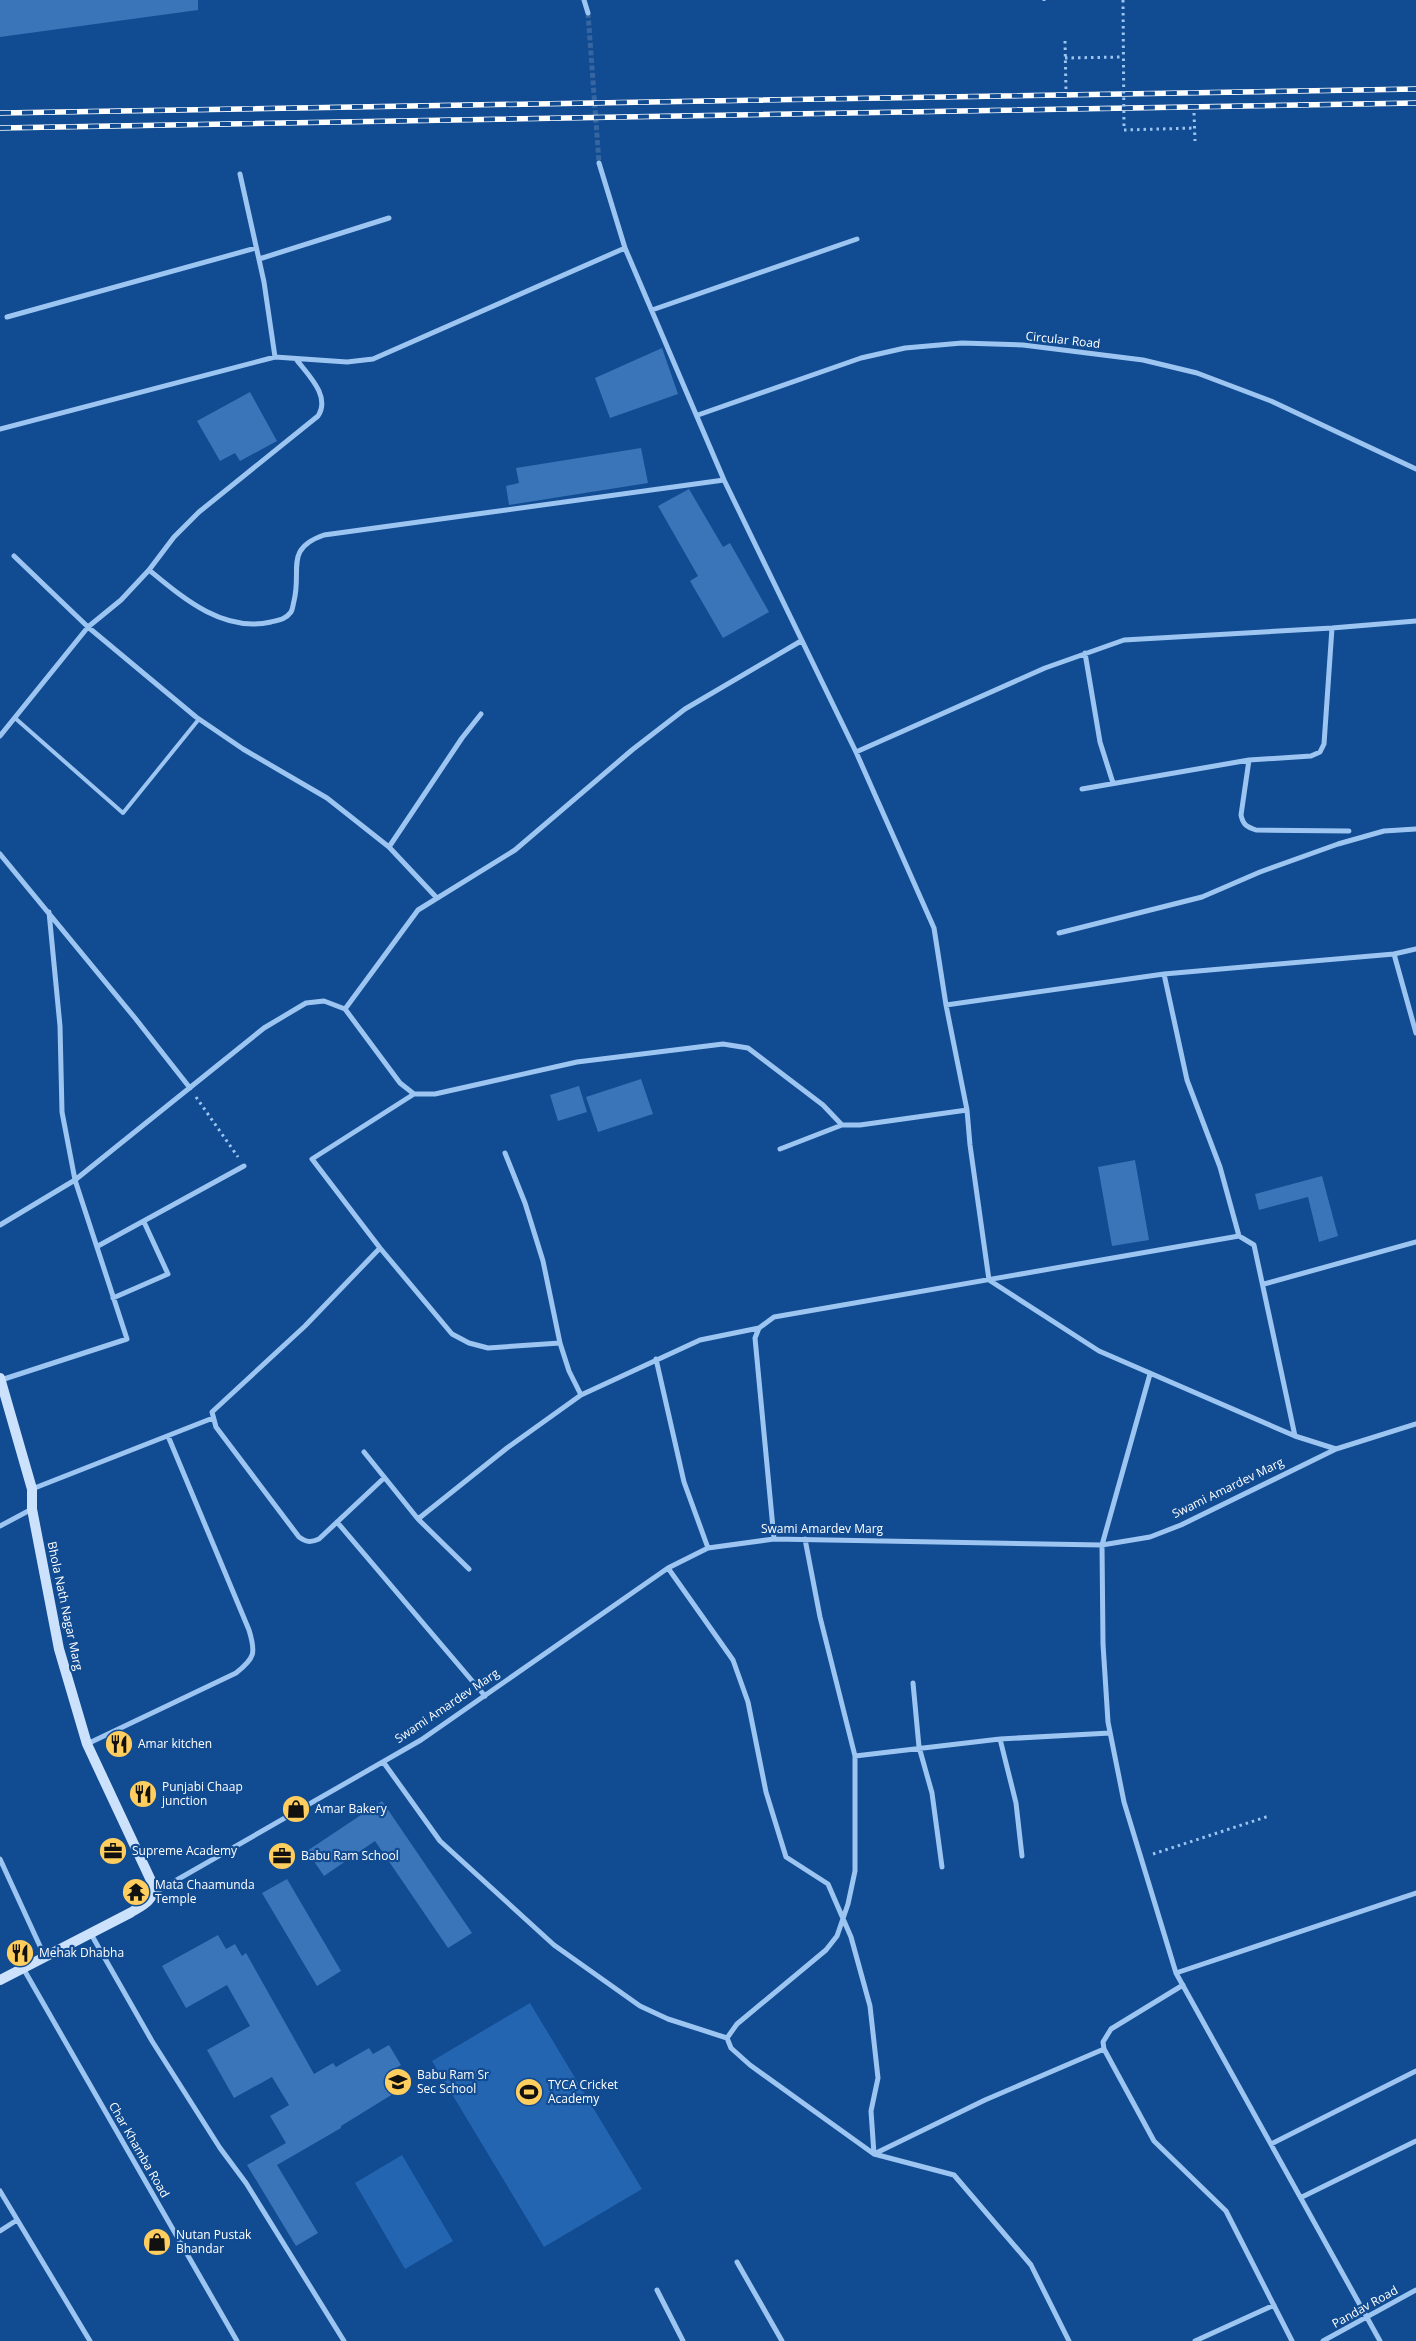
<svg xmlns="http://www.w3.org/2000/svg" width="1416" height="2341" font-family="'Open Sans',sans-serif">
  <rect width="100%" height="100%" fill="#114b91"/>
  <path fill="#2365b1" d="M530 2003 642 2189 544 2247 432 2061Z
    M402 2155 453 2241 405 2269 355 2183Z"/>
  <path fill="#3a75ba" d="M0 0H198V10L0 37Z
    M662 348 678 394 610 418 595 378Z
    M250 392 277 441 240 461 235 453 220 461 197 421Z
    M641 448 648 483 509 505 506 486 519 483 516 468Z
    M689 489 723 547 730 543 769 612 723 638 690 581 698 576 658 506Z
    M641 1079 653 1114 598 1132 586 1097Z
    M579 1086 587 1112 558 1121 550 1095Z
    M1135 1160 1149 1240 1112 1246 1098 1167Z
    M1322 1176 1338 1236 1319 1242 1308 1197 1259 1210 1255 1194Z
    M382 1801 472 1933 448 1948 375 1841 324 1876 307 1851Z
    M287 1879 341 1971 317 1986 262 1893Z
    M218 1935 226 1949 235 1944 242 1956 246 1953 314 2074 333 2063 336 2067 369 2048 373 2054 389 2045 401 2065 396 2068 406 2086 341 2126V2128L277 2165 318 2233 296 2246 247 2165 286 2143 270 2116 289 2105 272 2077 234 2098 207 2050 250 2026 227 1985 186 2008 162 1966Z"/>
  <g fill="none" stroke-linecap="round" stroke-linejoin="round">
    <path stroke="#3566a2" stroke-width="5" stroke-dasharray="5 2.5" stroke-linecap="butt" d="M588 13 599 163"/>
    <path stroke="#9dc5f2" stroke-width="3" stroke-dasharray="2.5 4" stroke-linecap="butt" d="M1044 1V0
      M1065 41 1066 91
      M1065 58 1123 57
      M1194 113 1195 141
      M1124 130 1194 128
      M196 1097 238 1157
      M1153 1854 1269 1816"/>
    <path stroke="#9dc5f2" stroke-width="4" d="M15 718 123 813 199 719"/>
    <path stroke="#9dc5f2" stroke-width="5" d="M584 0 588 13
      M599 163 625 248 724 480 856 752 934 928 946 1005 967 1110 970 1145 989 1280 1099 1351 1295 1436 1336 1449
      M240 174 264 282 275 357
      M259 259 389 218
      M652 310 857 239
      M7 317 256 248
      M698 415 861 358 905 348 962 343 1023 345 1143 360 1197 373 1271 401 1416 469
      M0 429 275 357 347 362 373 359 625 248
      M14 556 88 627 196 717 243 749 327 798 389 847 436 897
      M149 570C183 598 223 633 271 622 279 620 286 619 291 612 293 609 293 604 294 601 302 569 284 549 324 535L724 480
      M1085 653 1100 742 1113 783
      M0 736 88 627 121 600 149 570 174 537 199 512 318 416C331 396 308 375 296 359
      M856 752 1045 668 1124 640 1332 628 1416 621
      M1249 760 1241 815C1243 825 1247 827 1256 830L1349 831
      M1082 789 1249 760 1311 756 1320 752 1324 744 1332 628
      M389 847 462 738 481 714
      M0 854 135 1018 190 1088
      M1059 933 1202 897 1260 872 1338 844 1384 831 1416 829
      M1394 954 1416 1033
      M1164 974 1187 1080 1220 1167 1239 1236
      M946 1005 1164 974 1394 954 1416 949
      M345 1009 418 910 515 850 632 750 685 709 801 641
      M780 1149 842 1125
      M505 1153 525 1203 543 1261 560 1343 569 1371 581 1395
      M0 1225 75 1180 264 1028 306 1003 324 1001 345 1009 400 1083 414 1094
      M98 1246 244 1166
      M380 1248 305 1326 212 1412 216 1427 299 1537C306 1542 310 1543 319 1539L384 1478
      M1264 1284 1416 1242
      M113 1298 168 1274 144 1222
      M560 1343 488 1348 469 1343 452 1334 380 1248 312 1159 414 1094H435L577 1062 723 1044 748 1048 823 1105 842 1125H860L967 1110
      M656 1359 684 1482 708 1548
      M1150 1374 1102 1545 1103 1644 1108 1722 1124 1802 1176 1973 1380 2341
      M1 1380 127 1339 75 1180 62 1112 60 1026 49 912
      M364 1452 418 1519 469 1569
      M32 1489 213 1418
      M418 1519 507 1448 581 1395 700 1340 759 1328
      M337 1522 485 1696
      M0 1526 32 1509
      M774 1539 755 1338 759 1328 774 1317 1239 1236 1254 1245 1295 1436
      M805 1539 820 1617 855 1756V1871L848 1904 837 1936 826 1950 737 2024 727 2038 731 2048 750 2065 874 2154 954 2175 1031 2265 1069 2341
      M668 1568 733 1660 748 1702 766 1792 786 1857 828 1884 851 1937 870 2006 878 2078 871 2111 874 2154
      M913 1683 919 1747 932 1793 942 1867
      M1000 1739 1016 1803 1022 1856
      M87 1744 236 1673C255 1658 256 1653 249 1630L168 1436
      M855 1756 1000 1739 1110 1733
      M384 1763 440 1841 554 1945 640 2006 668 2019 727 2038
      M0 1859 45 1957
      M154 1893 421 1740 668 1568 708 1548 774 1539 1102 1545 1150 1537 1181 1525 1336 1449 1416 1424
      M91 1934 152 2041 220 2148 246 2183 344 2341
      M23 1968 237 2341
      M1176 1973 1416 1893
      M1183 1985 1111 2029 1103 2042 1104 2049 1154 2141 1226 2211 1292 2341
      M1271 2144 1416 2071
      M874 2154 985 2100 1104 2049
      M0 2191 90 2341
      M1302 2197 1416 2141
      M0 2231 17 2220
      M737 2262 782 2341
      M657 2290 683 2341
      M1195 2341 1274 2305
      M1323 2341 1416 2290"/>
    <path stroke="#cce2fc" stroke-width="10" d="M0 1378 32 1489V1509L59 1649 87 1744 154 1887C154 1901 141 1906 130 1913L0 1980"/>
    <defs>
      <path id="rail" d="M0 113 1416 89
        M0 128 1416 103"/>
    </defs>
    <use href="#rail" stroke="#fff" stroke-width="5.5"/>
    <use href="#rail" stroke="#114b91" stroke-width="4" stroke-dasharray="11" stroke-linecap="butt"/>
    <path stroke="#9dc5f2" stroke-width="3" stroke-dasharray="2.5 4" stroke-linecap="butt" d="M1123 0 1124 130"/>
  </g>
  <defs>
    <symbol id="restaurant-disc" viewBox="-11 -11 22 22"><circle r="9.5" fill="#ffce5e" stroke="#114b91"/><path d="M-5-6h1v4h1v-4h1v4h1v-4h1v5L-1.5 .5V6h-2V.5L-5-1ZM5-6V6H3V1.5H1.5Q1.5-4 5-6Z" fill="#111"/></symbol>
    <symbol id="shop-disc" viewBox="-11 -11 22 22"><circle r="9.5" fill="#ffce5e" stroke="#114b91"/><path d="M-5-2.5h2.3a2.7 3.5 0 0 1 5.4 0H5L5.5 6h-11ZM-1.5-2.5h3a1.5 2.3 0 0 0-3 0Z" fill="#111"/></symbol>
    <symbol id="office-disc" viewBox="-11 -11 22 22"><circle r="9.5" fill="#ffce5e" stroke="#114b91"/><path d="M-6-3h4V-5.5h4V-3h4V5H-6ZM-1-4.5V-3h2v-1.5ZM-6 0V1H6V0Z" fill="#111"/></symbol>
    <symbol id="temple-disc" viewBox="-11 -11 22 22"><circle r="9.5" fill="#ffce5e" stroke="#114b91"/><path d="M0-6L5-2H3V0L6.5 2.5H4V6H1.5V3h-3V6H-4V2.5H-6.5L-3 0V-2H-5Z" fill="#111"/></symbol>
    <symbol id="school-disc" viewBox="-11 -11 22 22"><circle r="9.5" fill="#ffce5e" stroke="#114b91"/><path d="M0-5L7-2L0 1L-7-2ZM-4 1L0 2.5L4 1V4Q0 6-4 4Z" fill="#111"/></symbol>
    <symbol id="stadium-disc" viewBox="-11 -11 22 22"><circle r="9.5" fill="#ffce5e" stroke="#114b91"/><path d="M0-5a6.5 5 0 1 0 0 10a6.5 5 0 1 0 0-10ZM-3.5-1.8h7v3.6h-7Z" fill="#111"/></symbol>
  </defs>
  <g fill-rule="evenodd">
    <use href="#restaurant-disc" x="103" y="1728" width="32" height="32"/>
    <use href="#restaurant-disc" x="127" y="1778" width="32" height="32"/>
    <use href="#shop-disc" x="280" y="1793" width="32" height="32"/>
    <use href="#office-disc" x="97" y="1835" width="32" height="32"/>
    <use href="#office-disc" x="266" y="1840" width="32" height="32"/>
    <use href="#temple-disc" x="120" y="1876" width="32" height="32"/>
    <use href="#restaurant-disc" x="4" y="1937" width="32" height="32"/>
    <use href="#school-disc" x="382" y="2066" width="32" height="32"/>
    <use href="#stadium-disc" x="513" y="2076" width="32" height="32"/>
    <use href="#shop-disc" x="141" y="2226" width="32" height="32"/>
  </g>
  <g text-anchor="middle" stroke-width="4.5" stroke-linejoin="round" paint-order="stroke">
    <g font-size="12" fill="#fff" stroke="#114b91">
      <text transform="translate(1063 340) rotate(6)" y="4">Circular Road</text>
      <text transform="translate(1228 1488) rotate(-26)" y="4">Swami Amardev Marg</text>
      <text x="822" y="1533">Swami Amardev Marg</text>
      <text transform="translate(65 1606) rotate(78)" y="4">Bhola Nath Nagar Marg</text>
      <text transform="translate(447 1706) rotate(-34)" y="4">Swami Amardev Marg</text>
      <text transform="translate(139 2150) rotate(60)" y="4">Char Khamba Road</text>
      <text transform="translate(1365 2307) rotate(-29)" y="4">Pandav Road</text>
    </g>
    <g font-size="12" fill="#fff" stroke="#114b91" text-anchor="start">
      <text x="138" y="1748">Amar kitchen</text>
      <text x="162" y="1791">Punjabi Chaap<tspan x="162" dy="14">junction</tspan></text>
      <text x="315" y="1813">Amar Bakery</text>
      <text x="132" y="1855">Supreme Academy</text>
      <text x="301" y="1860">Babu Ram School</text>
      <text x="155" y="1889">Mata Chaamunda<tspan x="155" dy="14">Temple</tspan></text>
      <text x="39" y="1957">Mehak Dhabha</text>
      <text x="417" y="2079">Babu Ram Sr<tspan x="417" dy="14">Sec School</tspan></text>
      <text x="548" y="2089">TYCA Cricket<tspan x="548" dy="14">Academy</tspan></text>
      <text x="176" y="2239">Nutan Pustak<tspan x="176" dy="14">Bhandar</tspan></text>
    </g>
  </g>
</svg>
